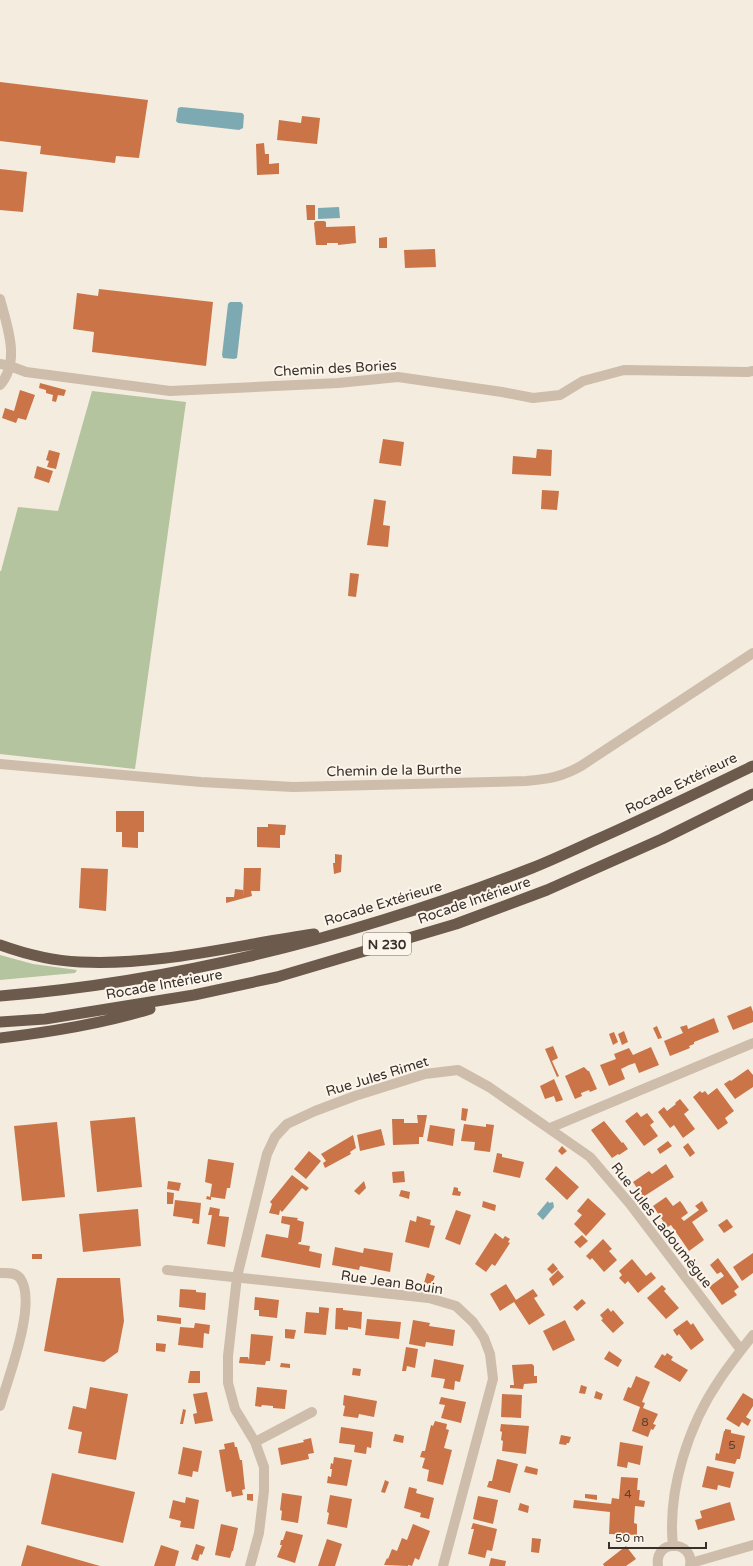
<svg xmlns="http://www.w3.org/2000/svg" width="753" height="1566" font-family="'Varela Round',sans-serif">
  <rect width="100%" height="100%" fill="#f4ecdf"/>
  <path fill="#b3c49e" d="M92 391 186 402 135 769 0 754V571H1L18 507 58 511Z
    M0 955 33 964 77 970 75 973 0 980Z"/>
  <path fill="#7daab2" d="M181 107 242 113 244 115 243 128 239 130 178 123 176 121 178 108Z
    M339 207 340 218 318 219V208Z
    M230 302H241L243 305 237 358 234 359 223 358 222 355 228 304Z
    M548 1201 549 1203 553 1202 554 1207 543 1220 537 1214Z"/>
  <path fill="#ca7447" d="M0 82 148 100 139 158 116 156 115 163 40 154 41 146 0 141Z
    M302 116 320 118 317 144 277 140 279 120 301 123Z
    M264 143 265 154H269V164L279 163V174L257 175 256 144Z
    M0 169 27 172 23 212 0 210Z
    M306 205H315V220H307Z
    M316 221H324L326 222V227L355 226 356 243 338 245V243H327V245H316L314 223Z
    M387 237V248H379V238Z
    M435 249 436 267 405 268 404 250Z
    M99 289 213 302 206 366 92 352 94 332 73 329 77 293 98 296Z
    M40 383 66 390 64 396 58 395 56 402 52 401 53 395 46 393V390L39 388Z
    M20 390 35 395 26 420 18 418 16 423 2 418 5 408 14 411Z
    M383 439 404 442 401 466 379 463Z
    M537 449 552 450 551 476 512 474 513 456 536 458Z
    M49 450 60 453 56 469 47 467 49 461 46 460Z
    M37 466 53 471 49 483 34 478Z
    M542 490 559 491 557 510 541 509Z
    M374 499 386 501 383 525 390 526 388 547 367 545Z
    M350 573 359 574 356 597 348 596Z
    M116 811H144V832H138V848L122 847V832H116Z
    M268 824 286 825 285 835H280V848L257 847V827H268Z
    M335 854 342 855 341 872 334 874 333 863H335Z
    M81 868 108 869 106 911 79 908Z
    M244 868H261L260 891H251L252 896 226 903V897H234L235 889 243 890V897Z
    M751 1006 753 1012V1022L733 1030 727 1016Z
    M714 1018 719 1032 694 1042V1044L689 1046 690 1048 670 1056 664 1041 683 1033 680 1027 687 1025 688 1029Z
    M657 1026 662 1038 658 1039 653 1028Z
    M624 1031 628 1042 622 1045 618 1034Z
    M614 1032 618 1042 613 1045 609 1034Z
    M553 1046 558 1058 552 1061 559 1076 557 1077 545 1049Z
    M651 1047 659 1065 639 1073 635 1063 629 1065 621 1069 625 1079 609 1086 600 1065 616 1059 614 1054 629 1048 633 1055Z
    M584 1067 588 1071H589L597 1089 590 1092 589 1090 581 1093 582 1096 575 1099 565 1076Z
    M748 1069 753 1075V1087L735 1099 724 1084 730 1080 731 1081Z
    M554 1079 563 1100 556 1102 554 1096 545 1099 540 1086Z
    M717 1088 734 1111 725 1118 728 1123 718 1130 693 1097 700 1091 702 1093 705 1091 708 1095Z
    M680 1099 689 1110 684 1114 695 1129 683 1138 674 1125 670 1128 658 1112 664 1107 667 1111 676 1104 675 1103Z
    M462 1108 468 1109 466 1121 461 1120Z
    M637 1112 641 1117 647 1113 654 1122 650 1125 658 1136 644 1146 625 1121Z
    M417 1115H427L423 1137H419V1144L393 1145 392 1119H404V1123H418Z
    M135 1117 142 1187 97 1192 90 1121Z
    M604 1121 622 1143 623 1142 628 1149 619 1155 618 1154 612 1158 591 1130Z
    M57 1122 65 1197 22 1201 14 1126Z
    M464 1124 486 1127V1124L494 1125 490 1152 474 1150 475 1142 461 1141Z
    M430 1125 455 1129 453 1146 427 1141Z
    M381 1129 385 1145 360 1151 357 1135Z
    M353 1135 356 1148 350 1152 351 1154 325 1168 323 1163 326 1161 321 1154Z
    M668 1141 672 1146 660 1154 657 1149Z
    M688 1143 695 1153 690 1157 683 1147Z
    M562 1146 567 1151 562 1155 558 1151Z
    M309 1151 321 1161 306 1179 294 1169Z
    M497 1153 502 1154V1157L524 1162 520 1178 493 1172Z
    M208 1159 234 1163 230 1188H227L225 1199 211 1197V1200L206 1199 207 1196 210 1197 212 1184 205 1182Z
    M666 1164 674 1177 643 1197 633 1182 649 1171 652 1174Z
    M556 1166 579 1187 567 1200 545 1179Z
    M404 1171 405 1182 393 1183 392 1172Z
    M292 1175 309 1188 306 1191 302 1188 282 1212 280 1210 279 1215 269 1213 272 1204 270 1202Z
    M168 1181 181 1183 179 1191 167 1189Z
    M364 1181 366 1188 359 1195 354 1191Z
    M454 1187 458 1188V1191L461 1192 460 1196 452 1195Z
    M401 1190 410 1192 409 1199 399 1196Z
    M167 1192 174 1193 173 1204H167Z
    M666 1197 673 1206 680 1201 683 1205 688 1213 681 1218 684 1221 699 1210 695 1206 702 1201 708 1211 692 1222 704 1240 689 1251 671 1225 666 1228 661 1222 663 1221 653 1206Z
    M588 1198 606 1214 586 1236 574 1224 582 1215 577 1211Z
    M175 1200 201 1203 199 1224 192 1223 193 1219 173 1216Z
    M483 1201 496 1205 495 1211 482 1207Z
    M210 1207 220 1209 219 1216 229 1217 225 1247 207 1244 212 1215H208Z
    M138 1209 141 1246 83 1252 79 1214Z
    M456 1210 471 1215 460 1245 445 1239Z
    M282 1216 298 1218 297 1220 304 1222 301 1242H299L298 1244 310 1246 309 1251 322 1254 320 1268 261 1257 266 1234 288 1238 290 1225 281 1223Z
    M417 1216 431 1220 430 1225 435 1226 429 1248 405 1242 410 1220 416 1222Z
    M727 1219 733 1227 724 1233 718 1225Z
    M495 1233 503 1239 505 1236 510 1239 508 1242 510 1243 495 1266 492 1264 486 1272 475 1264Z
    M582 1235 588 1241 580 1248 574 1242Z
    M603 1239 612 1249 609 1251 617 1260 604 1272 592 1258 590 1260 586 1256Z
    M335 1247 363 1253 364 1248 393 1253 390 1272 360 1266 359 1270 332 1265Z
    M753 1253V1273L742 1281 733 1267Z
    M32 1254H42V1259H32Z
    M718 1258 739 1287 734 1291 737 1295 722 1305 709 1287 724 1276 721 1272 717 1274 710 1265Z
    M632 1259 646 1276 651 1272 656 1278 638 1293 628 1281 625 1284 619 1278 622 1275 619 1271Z
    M553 1263 558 1269 552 1274 547 1269Z
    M558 1270 564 1277 553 1286 549 1279Z
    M427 1273 435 1276 431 1286 424 1283Z
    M57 1278H120L124 1321 118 1352 104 1362 44 1351Z
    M506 1284 516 1300 533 1289 538 1296 534 1298 545 1315 529 1325 514 1302 500 1311 490 1294Z
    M662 1285 666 1289 664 1291 679 1308 666 1319 647 1298Z
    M180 1289 196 1290V1292L206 1293 205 1310 179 1307Z
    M255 1297 279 1300 277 1318 259 1316V1310H254Z
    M582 1299 586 1303 577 1311 573 1307Z
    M319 1307 329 1308 326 1335 304 1333 306 1312 319 1313Z
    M336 1308H343V1310L362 1312 361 1329 348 1327V1330L335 1329Z
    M608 1308 611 1312 613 1310 624 1323 613 1333 601 1320 603 1319 600 1315Z
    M157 1315 181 1318V1324L157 1321Z
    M367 1319 401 1322 399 1339 365 1335Z
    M413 1320 430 1323 429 1326 455 1330 453 1346 426 1342 425 1347 409 1344Z
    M565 1320 575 1340 553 1351 543 1331Z
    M687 1320 691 1325 693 1323 704 1340 691 1350 679 1334 677 1336 673 1330Z
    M195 1323 210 1325 209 1334 204 1333 203 1348 178 1345 180 1327 194 1328Z
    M285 1329 296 1330 294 1339 285 1338Z
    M251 1334 273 1336 270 1361H266L265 1365 239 1363 240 1357H248L249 1360Z
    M156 1343 166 1344 165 1352 156 1351Z
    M406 1347 418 1349 415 1368 407 1366 406 1371H402Z
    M609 1351 622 1360 618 1367 604 1359Z
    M667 1353 673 1357 671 1360 688 1370 680 1382 654 1367 662 1354 665 1356Z
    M434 1359 464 1365 460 1382 455 1381 454 1390 443 1388 445 1379 431 1377Z
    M281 1363 290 1364V1368L280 1367Z
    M532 1364 534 1366V1376H537V1383L524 1384 523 1389 510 1388V1385H514L512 1365Z
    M353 1368 361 1369 360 1376 352 1375Z
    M190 1371H200V1383H188Z
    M636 1376 650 1382 642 1402 645 1403 643 1408 658 1414 653 1424 656 1425 653 1430 651 1429 648 1437 632 1431 640 1407 623 1400 628 1387 631 1388Z
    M581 1385 587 1387 585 1394 579 1393Z
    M90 1387 128 1394 116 1460 78 1453 82 1432 68 1429 73 1406 86 1409Z
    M257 1387 287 1390 285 1409 273 1408V1406L262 1405 261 1407 255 1406Z
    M596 1391 603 1394 601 1400 594 1398Z
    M207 1392 213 1421 195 1424 193 1414 197 1413 193 1394Z
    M743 1393 753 1399V1406L746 1417 751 1420 748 1426 742 1422 739 1427 726 1419Z
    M502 1394 522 1395 521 1418 501 1417Z
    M344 1395 377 1401 374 1417 359 1414 358 1418 343 1416 345 1406 343 1405Z
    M441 1397 466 1402 461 1423 441 1418 445 1405 439 1404Z
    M183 1409 186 1410 183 1424H180Z
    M435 1421 447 1424 446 1429 449 1430 444 1448 452 1450 443 1485 427 1481 429 1470 422 1468 425 1458 420 1457 422 1451H425L431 1425 433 1426Z
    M501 1424 529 1426 526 1454 502 1451 503 1441 501 1440 502 1432 500 1431Z
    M341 1427 373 1432 371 1448 367 1447 366 1454 354 1452 355 1445 339 1443Z
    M725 1429 731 1430V1433L745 1436 740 1459H737L735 1464 715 1460 716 1453 719 1454 724 1431H725Z
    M395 1434 404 1436 403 1443 393 1441Z
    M561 1435 571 1437 569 1443H567L566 1445 559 1444Z
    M311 1438 314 1453 308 1454 309 1459 281 1465 278 1448 304 1442 303 1440Z
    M234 1442 235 1447H237L240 1460H242L245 1489 242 1490 243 1495 232 1497 231 1491 226 1492 219 1450 225 1449 224 1444Z
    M620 1442 643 1446 640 1465 628 1462 627 1468 617 1466Z
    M183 1447 202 1451 198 1472 193 1471 192 1477 178 1474Z
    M334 1457 352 1460 347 1486 327 1483 328 1476 331 1477 332 1469H330L331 1463 333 1464Z
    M497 1459 518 1464 510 1493 487 1487 489 1481H492Z
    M526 1466 538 1469 537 1475 524 1472Z
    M707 1466 734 1472 730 1488 718 1485 717 1490 702 1487Z
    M52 1473 135 1492 123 1543 41 1524Z
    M621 1477 638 1478 637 1490H640L639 1500 645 1501 644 1507 635 1506 634 1523 637 1524V1535L609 1534 610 1512 573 1508 574 1500 611 1504 612 1498 619 1499Z
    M385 1480 389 1482 385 1493 381 1492Z
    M409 1487 417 1489 416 1493 434 1498 429 1519 420 1517 421 1513 404 1508Z
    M282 1493 302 1496 298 1523 281 1520 282 1511 280 1510Z
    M247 1494H253V1501L247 1500Z
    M585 1494 597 1495V1500L585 1498Z
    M330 1495 352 1499 347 1528 327 1524 329 1513 327 1512Z
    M478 1496 498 1500 493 1524 473 1519Z
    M186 1497 199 1500 194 1529 180 1527 181 1521 169 1518 173 1500 185 1503Z
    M730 1502 735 1520 698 1530 695 1520 702 1518 700 1511Z
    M520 1503 529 1506 528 1513 518 1510Z
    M473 1523 497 1529 492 1551 487 1550 485 1558 468 1554 474 1529H471Z
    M221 1524 238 1528 233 1551H232L230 1558 215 1555Z
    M413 1524 430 1531 419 1560 415 1558 412 1566 408 1565V1566L384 1565 387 1558 388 1559 392 1549 397 1551 402 1538 407 1540Z
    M286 1531 303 1535 295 1563 277 1557 282 1545H280L281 1540H283Z
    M532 1538 541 1539 539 1553 531 1552Z
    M327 1539 342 1544 335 1566H318Z
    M196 1544 205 1547 202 1555 200 1554 198 1561 191 1559Z
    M27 1545 100 1566H21Z
    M161 1545 179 1551 175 1566H154Z
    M626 1546 636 1559 626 1566H604L603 1564Z
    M491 1558 506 1561 505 1566H489Z"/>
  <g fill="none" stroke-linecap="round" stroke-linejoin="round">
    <path stroke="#cdbdaa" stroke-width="10" d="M0 299C7 326 21 361 0 385
      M0 364 10 366 26 372 170 391 338 383 398 377 502 392 533 398 560 395 583 381 624 370 748 372 753 371
      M0 764 201 782 293 787 526 781C549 779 561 777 581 766L753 653
      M550 1128 753 1043
      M167 1270 429 1298 456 1306 473 1322 484 1338 490 1354 493 1379 443 1566
      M0 1273C7 1273 15 1272 20 1278 38 1302 8 1378 0 1406
      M255 1442 312 1412
      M673 1546C667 1490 689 1424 720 1379 730 1364 742 1349 753 1335
      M691 1563 753 1545
      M250 1566 259 1533 264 1491V1467L255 1442 235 1409 228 1383V1356L237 1277 267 1154 275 1137 287 1124 315 1111 355 1096 425 1074 458 1070 489 1087 590 1157 630 1204 741 1350
      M658 1566C654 1538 695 1540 690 1566"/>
    <path stroke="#6c5a4d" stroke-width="11" d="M0 945C25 954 53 961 80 962 159 966 236 945 314 934
      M0 996C183 981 362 934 532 868 552 860 571 851 591 842 646 818 699 792 753 766
      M0 1022 45 1019 194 995 277 977 456 924 547 890 662 839 753 794
      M0 1038C51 1032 101 1024 150 1009"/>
  </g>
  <g text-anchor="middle" stroke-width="4" stroke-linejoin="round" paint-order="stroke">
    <g font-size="12" fill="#5e4131">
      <text x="645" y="1426">8</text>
      <text x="732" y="1449">5</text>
      <text x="628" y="1498">4</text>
    </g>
    <rect fill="#fbf5ec" stroke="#746b64" stroke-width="1" x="363" y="933" width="48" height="22" rx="3"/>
    <g font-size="13" font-weight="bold" fill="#3a302a">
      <text x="387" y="949">N 230</text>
    </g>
    <g font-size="14" fill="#3a302a" stroke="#fbf5ec">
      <text transform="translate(335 368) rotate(-3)" y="5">Chemin des Bories</text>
      <text transform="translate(394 770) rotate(-1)" y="5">Chemin de la Burthe</text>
      <text transform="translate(681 783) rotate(-26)" y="5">Rocade Extérieure</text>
      <text transform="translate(474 900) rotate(-19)" y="5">Rocade Intérieure</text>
      <text transform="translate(383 903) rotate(-17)" y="5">Rocade Extérieure</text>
      <text transform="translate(164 984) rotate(-10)" y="5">Rocade Intérieure</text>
      <text transform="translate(377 1076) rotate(-17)" y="5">Rue Jules Rimet</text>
      <text transform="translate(662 1225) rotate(52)" y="5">Rue Jules Ladoumègue</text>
      <text transform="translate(392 1282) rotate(8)" y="5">Rue Jean Bouin</text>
    </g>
  </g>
  <path d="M609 1542v6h97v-6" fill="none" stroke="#3a302a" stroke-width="2"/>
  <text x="615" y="1542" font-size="12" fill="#3a302a" stroke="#fbf5ec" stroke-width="3" paint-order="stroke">50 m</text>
</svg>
